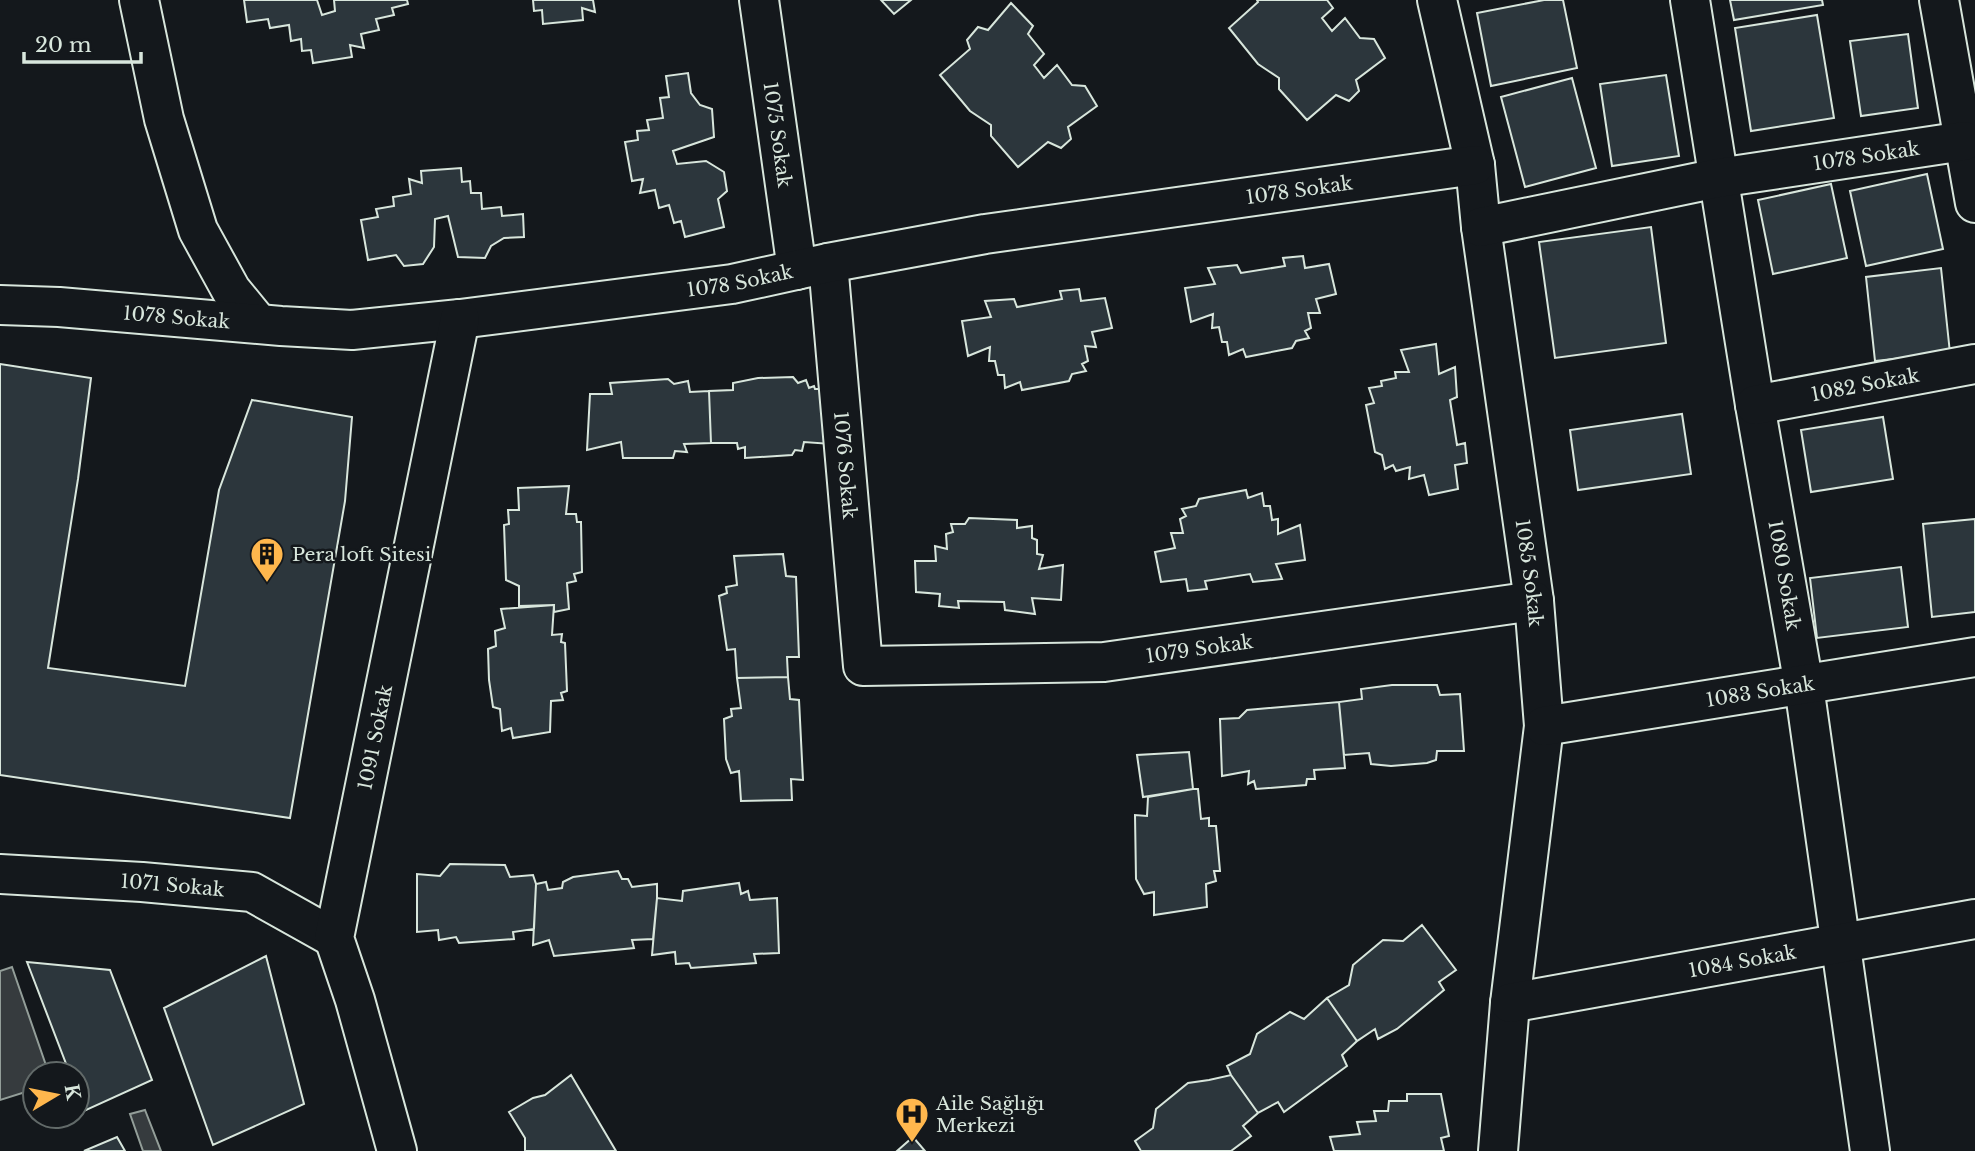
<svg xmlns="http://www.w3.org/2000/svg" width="1975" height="1151" font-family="'Libre Baskerville',serif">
  <rect width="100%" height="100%" fill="#14181c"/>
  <path fill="#363b3e" stroke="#939e99" stroke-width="2" d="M12 967 49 1074H35V1089L0 1100V971Z
    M145 1110 161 1151H143L130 1114Z"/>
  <path fill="#2c363c" stroke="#d8e6dc" stroke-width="2" d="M244 0H317L322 15 335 11 334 0H407L408 4 392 8 394 15 376 19 379 30 361 34 364 48 350 45 352 57 313 63 311 50 302 51 301 39 291 41 289 25 270 28 268 19 247 22Z
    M533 0H593L595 12 582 8 583 20 543 24 542 10 534 11Z
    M881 0H911L894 14Z
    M1257 0H1327L1333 8 1322 18 1332 31 1345 18 1360 38 1374 39 1385 58 1356 80 1359 91 1349 101 1336 95 1307 120 1279 89V78L1258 64 1229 28 1258 2Z
    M1544 0H1563L1577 68 1491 86 1477 13Z
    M1730 0H1822L1823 5 1734 20Z
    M1011 3 1033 26 1028 34 1044 54 1034 65 1044 78 1057 65 1072 85 1085 86 1097 106 1068 127 1071 139 1061 148 1048 142 1018 167 991 136V125L970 111 940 75 970 49 967 40 978 27 988 30Z
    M1817 15 1834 118 1751 131 1735 28Z
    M1908 34 1918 108 1861 116 1850 41Z
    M688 73 691 93 700 105 712 109 714 137 673 151 677 164 706 161 724 172 727 191 718 199 724 227 685 237 681 221 674 223 669 205 659 208 655 190 640 193 643 179 632 181 625 142 638 140 637 131 649 130 647 120 663 118 660 98 669 97 666 76Z
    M1666 75 1679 156 1612 166 1600 84Z
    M1572 78 1596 168 1525 187 1501 97Z
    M461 168 462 182 470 181 471 193H481L482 209 501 207 502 216 523 214 524 237 504 238 491 246 485 258 458 257 448 216 435 219 434 247 423 264 404 266 396 255 368 260 361 220 378 217 376 209 394 206 393 197 411 194 409 179 422 183 421 171Z
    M1927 174 1943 249 1866 266 1850 191Z
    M1831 184 1847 258 1773 274 1758 200Z
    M1651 227 1666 343 1555 358 1539 242Z
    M1303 256 1305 268 1329 264 1336 294 1316 299 1320 313H1308L1311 328 1305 331 1309 338 1296 341 1292 348 1246 357 1243 349 1229 355 1227 342H1222L1219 327 1212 328 1213 314 1191 322 1185 288 1215 284 1208 268 1237 265 1241 273 1285 266 1283 258Z
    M1941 268 1950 353 1875 361 1866 277Z
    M1079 289 1081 301 1105 298 1112 328 1092 332 1096 347 1085 346 1088 361 1082 364 1086 371 1072 374 1069 381 1022 390 1020 382 1005 388 1004 375H998L995 361H989L990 347 968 356 962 321 991 317 985 301 1014 299 1017 307 1062 299 1060 291Z
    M1436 344 1439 374 1455 367 1457 397 1450 400 1457 445 1465 443 1467 463 1455 465 1458 489 1429 495 1424 475 1409 479 1410 467 1396 471 1393 465 1385 469 1382 455 1375 452 1366 405 1374 403 1369 388 1382 386 1381 381 1396 378 1395 372H1409L1401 350Z
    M0 364 91 378 78 479 48 668 185 686 219 490 252 400 352 417 345 501 290 818 0 775Z
    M793 377 798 383 806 380 809 388 814 386 815 389H829L831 444 804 442 802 451 795 450 792 455 745 458V447L738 449 737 443H711L709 391 733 390V383L758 378Z
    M668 379 674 384 688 381 690 392 709 391 711 443 684 444 687 452 675 451 673 458H623L621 442 587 450 590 394H612L610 383Z
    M1682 414 1691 474 1578 490 1570 430Z
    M1883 417 1893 479 1811 492 1801 430Z
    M569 486 566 514H576L577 522H581L582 572 574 574 576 581 567 583 569 609 554 612V605L519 606V586L506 580 504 525 509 524 508 510H519L518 488Z
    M1246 490 1248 498 1262 493 1264 506H1270L1272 520 1278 519V534L1300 525 1305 560 1276 564 1282 579 1253 582 1250 574 1205 581 1207 589 1188 591 1186 579 1161 582 1155 552 1175 548 1171 533H1183L1180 519 1186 516 1182 509 1196 506 1199 499Z
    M969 518 1017 520V528L1032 526V538L1037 540V554L1043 555 1039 569 1063 565 1061 600 1032 598 1035 614 1005 610 1004 602 958 601 959 608 939 606 940 594 916 592 915 561H936L935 546 947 549 946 534 953 532 951 524H965Z
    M1975 519V612L1932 617 1923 524Z
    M783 554 786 576 796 577 799 657H787L788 677 737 678 735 649 727 650 719 596 727 593 726 587 737 585 734 556Z
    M1901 567 1908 627 1817 638 1810 578Z
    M554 605 552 635 562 634 561 642 565 643 567 691 561 693 563 700 551 701 550 732 513 738 511 728 502 731 500 709 493 707 489 680 488 649 496 646 495 631 505 628 501 609Z
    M788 677 790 699 799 700 803 780 791 779 792 800 741 801 739 771 731 773 726 759 724 719 732 716 731 709 741 708 737 678Z
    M1392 685H1437L1440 695 1460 694 1464 751H1437L1436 760 1427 763 1391 766 1371 764 1369 753 1344 755 1339 702 1362 699 1361 689Z
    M1339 702 1345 768 1314 770 1315 779H1307L1306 785 1256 789 1254 781 1248 784 1249 771 1222 776 1220 719 1239 718 1247 710Z
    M1189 752 1193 789 1143 797 1137 755Z
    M1193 789H1198L1201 819 1209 818V826H1216L1220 871H1214L1216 881 1206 884 1207 907 1154 915V892L1144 894 1136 879 1135 815 1147 816 1148 797Z
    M450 864 505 865 510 877 533 875 536 884 534 929 513 932 514 939 459 943 456 937 439 940 438 930 417 932V874L440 876Z
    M618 871 622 879H628L632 887 657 884V898L653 939 632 940 634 948 554 956 549 940 533 945 536 884 546 882 548 890 562 888 563 882 573 877Z
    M739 883 741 894 748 891 750 900 777 898 779 953 754 954 756 963 691 968 689 963 676 964 675 952 652 955 657 898 682 901 683 891Z
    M1422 925 1456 970 1439 982 1444 990 1397 1029 1378 1039 1375 1029 1357 1041 1327 998 1349 985 1353 965 1383 940 1403 941Z
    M266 956 304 1104 213 1145 164 1008Z
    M27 962 110 970 152 1080 84 1111 77 1092V1074H70Z
    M1327 998 1357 1041 1342 1055 1347 1066 1284 1112 1278 1102 1258 1113 1231 1075 1227 1066 1250 1054 1257 1034 1290 1012 1304 1019Z
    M571 1075 616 1151H525V1138L509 1112 533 1098 545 1095Z
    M1231 1075 1258 1113 1243 1126 1251 1136 1231 1151H1141L1135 1141 1153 1128 1156 1109 1188 1083 1209 1080Z
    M1407 1094H1441L1449 1136 1441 1138 1444 1151H1334L1330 1137 1360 1134 1357 1122 1376 1121 1374 1111H1388L1389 1101H1407Z
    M117 1137 125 1151H84Z
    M913 1137 925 1151H897Z"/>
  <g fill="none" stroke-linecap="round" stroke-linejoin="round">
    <defs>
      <g id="minor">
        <path d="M139 0 164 119 198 230 231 290 258 323"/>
        <path id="s1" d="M759 0 797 270"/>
        <path id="s2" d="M1437 0 1475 165 1481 227 1534 601 1544 726 1510 1003 1498 1151"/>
        <path id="s3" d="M1690 0 1755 405 1804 686 1870 1151"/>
        <path d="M1939 0 1975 203"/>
        <path id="s4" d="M1481 227 1718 178 1964 141"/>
        <path id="s5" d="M828 263 863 666 1104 662 1534 601"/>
        <path id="s6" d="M0 305 59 307 281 326 352 330 460 319 732 284 828 263 985 234 1475 165"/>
        <path id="s7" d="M1755 405 1975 364"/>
        <path id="s8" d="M1544 726 1975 657"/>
        <path id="s9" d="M0 874 142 882 252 892 334 938"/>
        <path id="s10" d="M1510 1003 1975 919"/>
        <path id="s11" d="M397 1151 355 1000 334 938 460 319"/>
      </g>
    </defs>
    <use href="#minor" stroke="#d8e6dc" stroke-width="42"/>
    <use href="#minor" stroke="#14181c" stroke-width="38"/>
  </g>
  <defs>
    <symbol id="building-pin" viewBox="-11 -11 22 30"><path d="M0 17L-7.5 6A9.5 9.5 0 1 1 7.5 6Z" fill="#ffb74d" stroke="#14181c"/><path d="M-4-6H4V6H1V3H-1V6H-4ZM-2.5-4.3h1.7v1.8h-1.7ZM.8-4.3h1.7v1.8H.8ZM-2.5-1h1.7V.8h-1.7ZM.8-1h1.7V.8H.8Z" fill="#111"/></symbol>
    <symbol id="hospital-pin" viewBox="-11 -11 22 30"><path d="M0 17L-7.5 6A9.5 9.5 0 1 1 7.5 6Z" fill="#ffb74d" stroke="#14181c"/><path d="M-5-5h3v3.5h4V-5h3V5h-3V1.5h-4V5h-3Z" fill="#111"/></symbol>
  </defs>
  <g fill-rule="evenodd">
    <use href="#building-pin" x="248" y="535" width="38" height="52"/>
    <use href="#hospital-pin" x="893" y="1095" width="38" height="52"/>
  </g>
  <g text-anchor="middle" stroke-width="5" stroke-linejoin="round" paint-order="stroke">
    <g font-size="19" fill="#d8e6dc" stroke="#14181c">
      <text dy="7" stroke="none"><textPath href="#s1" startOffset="136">1075 Sokak</textPath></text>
      <text dy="7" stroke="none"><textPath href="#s4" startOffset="392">1078 Sokak</textPath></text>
      <text dy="7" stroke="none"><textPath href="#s6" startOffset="1311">1078 Sokak</textPath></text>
      <text dy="7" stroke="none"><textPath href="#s6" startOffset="744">1078 Sokak</textPath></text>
      <text dy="7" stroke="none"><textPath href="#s6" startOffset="177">1078 Sokak</textPath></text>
      <text dy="7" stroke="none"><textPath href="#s7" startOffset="112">1082 Sokak</textPath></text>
      <text dy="7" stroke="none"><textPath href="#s5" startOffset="203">1076 Sokak</textPath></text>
      <text dy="7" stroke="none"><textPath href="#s2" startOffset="581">1085 Sokak</textPath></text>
      <text dy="7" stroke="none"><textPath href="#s3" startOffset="583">1080 Sokak</textPath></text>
      <text dy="7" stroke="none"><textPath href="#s5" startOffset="742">1079 Sokak</textPath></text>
      <text dy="7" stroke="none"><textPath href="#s8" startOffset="219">1083 Sokak</textPath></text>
      <text dy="7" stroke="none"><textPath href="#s11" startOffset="427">1091 Sokak</textPath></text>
      <text dy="7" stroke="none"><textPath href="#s9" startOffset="173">1071 Sokak</textPath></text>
      <text dy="7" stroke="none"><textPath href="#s10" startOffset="236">1084 Sokak</textPath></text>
    </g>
    <g font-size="19" fill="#d8e6dc" stroke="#14181c" text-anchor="start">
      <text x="292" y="561">Pera loft Sitesi</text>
      <text x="936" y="1110">Aile Sağlığı<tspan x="936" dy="22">Merkezi</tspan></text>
    </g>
  </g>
  <g transform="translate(56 1095) rotate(80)"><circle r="33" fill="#14181c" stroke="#626a69" stroke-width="2"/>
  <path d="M0-5L12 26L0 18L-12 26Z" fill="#ffb74d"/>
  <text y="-10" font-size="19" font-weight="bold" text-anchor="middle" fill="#d8e6dc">K</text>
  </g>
  <path d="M24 52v10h117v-10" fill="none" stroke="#d8e6dc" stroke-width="3.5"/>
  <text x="35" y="52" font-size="21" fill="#d8e6dc" stroke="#14181c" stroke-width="5" paint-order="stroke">20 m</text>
</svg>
